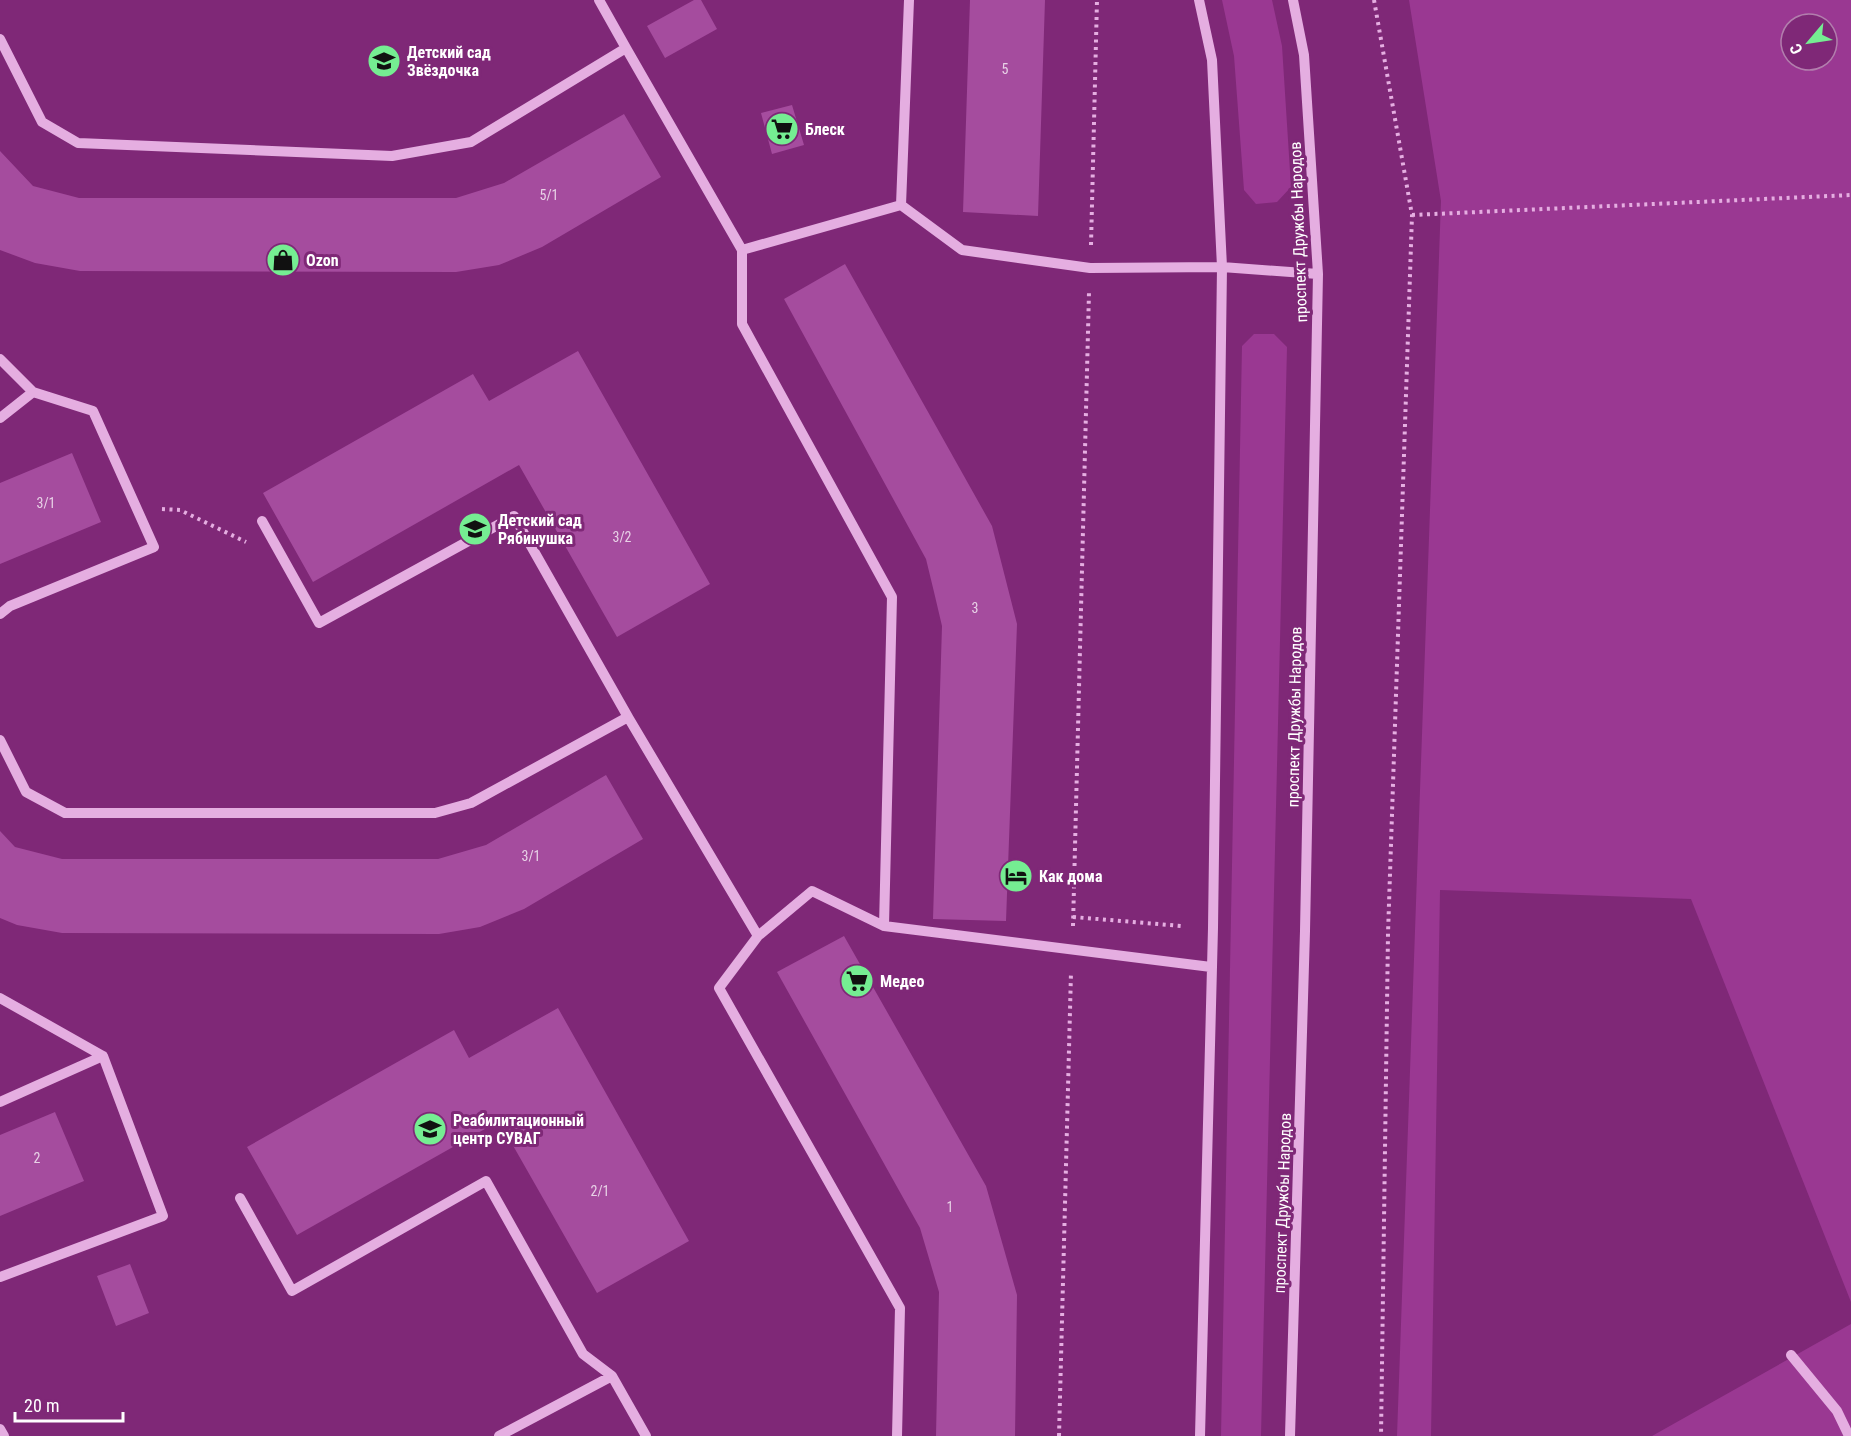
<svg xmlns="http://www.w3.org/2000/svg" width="1851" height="1436" font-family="'Roboto Condensed',sans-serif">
  <rect width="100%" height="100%" fill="#7f2877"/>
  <path fill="#9a3892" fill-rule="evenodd" d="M1222 0H1272L1282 46 1291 187 1277 202 1256 204 1244 190 1234 56Z
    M1409 0H1851V1302L1691 899 1440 890 1431 1436H1397L1441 201ZM1791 24H1827V60H1791Z
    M1254 334H1274L1287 347 1261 1436H1221L1242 346Z
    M1851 1324V1436H1652Z"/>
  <path fill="#a54c9e" d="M694 0H701L717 29 665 58 647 26Z
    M970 0H1045L1038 216 963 212Z
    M792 105 804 145 772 154 761 113Z
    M624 114 661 177 542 247 499 265 456 272 80 271 35 263 0 250V151L33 186 79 198H456L504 183Z
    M845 264 992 526 1017 624 1006 921 933 919 942 626 934 592 926 559 784 299Z
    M578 351 710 584 617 637 519 465 313 582 263 493 473 374 489 401Z
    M72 453 101 522 0 564V483Z
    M606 775 643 839 524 909 480 927 439 934 62 933 17 925 0 918V831L15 847 62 859H438L486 845Z
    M844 936 986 1186 1017 1295 1015 1436H936L939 1292 920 1228 777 972Z
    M558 1008 689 1241 597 1293 499 1121 297 1235 247 1147 454 1030 469 1058Z
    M55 1112 84 1181 0 1216V1135Z
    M130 1264 149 1313 116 1326 97 1276Z"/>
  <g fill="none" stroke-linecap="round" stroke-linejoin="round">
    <path stroke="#e5aee1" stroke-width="4" stroke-dasharray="3 4.5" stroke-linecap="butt" d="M1374 0 1412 215 1388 934 1381 1436
      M1412 215 1851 195
      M1091 245 1097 0
      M162 509 180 510 246 542
      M1073 917 1181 926
      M1073 926 1089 292
      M1059 1436 1071 972"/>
    <path stroke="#e5aee1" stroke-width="10" d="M599 0 626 48
      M1199 0 1212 60 1222 267 1213 928 1200 1436
      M0 39 42 122 78 143 392 156 471 142 626 48 742 250V324L892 597 884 926
      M901 205 962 250 1090 268 1222 267 1318 274
      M742 250 901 205 909 0
      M0 359 33 392 93 411 154 547 10 606 0 614
      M0 418 33 392
      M262 521 319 623 514 516 628 717
      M0 740 26 792 65 813H435L471 803 628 717 758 936
      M0 998 103 1056
      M0 1102 103 1056 163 1216 0 1277
      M240 1198 292 1291 486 1181 583 1354 612 1376 646 1436
      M1791 1355 1837 1411 1849 1436
      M0 1429 4 1436
      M499 1436 612 1376
      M897 1436 900 1308 719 988 758 936 812 891 884 926 1211 967
      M1290 1436 1305 931 1318 274 1304 55 1293 0"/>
  </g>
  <defs>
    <symbol id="school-disc" viewBox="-11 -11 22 22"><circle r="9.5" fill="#75ed92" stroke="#7f2877"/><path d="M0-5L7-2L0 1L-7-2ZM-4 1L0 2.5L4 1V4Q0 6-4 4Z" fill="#111"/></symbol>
    <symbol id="supermarket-disc" viewBox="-11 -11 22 22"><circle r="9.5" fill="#75ed92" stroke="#7f2877"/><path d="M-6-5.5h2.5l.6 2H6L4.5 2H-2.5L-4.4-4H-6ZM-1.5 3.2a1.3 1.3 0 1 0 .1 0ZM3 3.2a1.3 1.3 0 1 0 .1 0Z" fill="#111"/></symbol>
    <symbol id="shop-disc" viewBox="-11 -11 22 22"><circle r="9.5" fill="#75ed92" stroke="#7f2877"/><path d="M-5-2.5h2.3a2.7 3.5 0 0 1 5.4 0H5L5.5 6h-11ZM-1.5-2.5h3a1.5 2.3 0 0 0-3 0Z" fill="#111"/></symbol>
    <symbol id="hotel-disc" viewBox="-11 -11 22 22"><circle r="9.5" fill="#75ed92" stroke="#7f2877"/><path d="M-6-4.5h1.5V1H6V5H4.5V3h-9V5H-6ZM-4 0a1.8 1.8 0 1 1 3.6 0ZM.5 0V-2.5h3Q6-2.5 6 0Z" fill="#111"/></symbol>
  </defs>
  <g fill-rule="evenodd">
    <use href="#school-disc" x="365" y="42" width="38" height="38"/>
    <use href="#supermarket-disc" x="763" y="110" width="38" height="38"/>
    <use href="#shop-disc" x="264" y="241" width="38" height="38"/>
    <use href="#school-disc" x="456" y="510" width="38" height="38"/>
    <use href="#hotel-disc" x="997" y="857" width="38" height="38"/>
    <use href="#supermarket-disc" x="838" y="962" width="38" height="38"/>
    <use href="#school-disc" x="411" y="1110" width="38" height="38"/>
  </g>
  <g text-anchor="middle" stroke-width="6" stroke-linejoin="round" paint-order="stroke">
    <g font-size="14" fill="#e8d2e7">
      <text x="1005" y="74">5</text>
      <text x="549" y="200">5/1</text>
      <text x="46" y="508">3/1</text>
      <text x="622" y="542">3/2</text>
      <text x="975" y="613">3</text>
      <text x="531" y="861">3/1</text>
      <text x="37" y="1163">2</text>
      <text x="600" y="1196">2/1</text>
      <text x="950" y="1212">1</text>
    </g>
    <g font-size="16" font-weight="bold" fill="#fff" stroke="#7f2877" text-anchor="start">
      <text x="407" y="58">Детский сад<tspan x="407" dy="18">Звёздочка</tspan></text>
      <text x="805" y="135">Блеск</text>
      <text x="306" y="266">Ozon</text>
      <text x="498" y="526">Детский сад<tspan x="498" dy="18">Рябинушка</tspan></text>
      <text x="1039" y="882">Как дома</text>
      <text x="880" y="987">Медео</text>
      <text x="453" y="1126">Реабилитационный<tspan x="453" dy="18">центр СУВАГ</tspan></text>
    </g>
    <g font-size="16" fill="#fff" stroke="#7f2877">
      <text transform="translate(1298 232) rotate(-92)" y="6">проспект Дружбы Народов</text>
      <text transform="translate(1294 717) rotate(-89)" y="6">проспект Дружбы Народов</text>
      <text transform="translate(1282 1203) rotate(-88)" y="6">проспект Дружбы Народов</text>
    </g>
  </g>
  <g transform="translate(1809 42) rotate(241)"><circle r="28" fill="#7f2877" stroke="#b27ead" stroke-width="1.5"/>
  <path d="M0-4.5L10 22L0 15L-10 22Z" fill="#75ed92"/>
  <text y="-9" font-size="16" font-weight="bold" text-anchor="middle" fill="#ffffff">С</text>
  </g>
  <path d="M15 1412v9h108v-9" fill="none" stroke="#ffffff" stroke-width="3"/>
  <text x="24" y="1412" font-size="18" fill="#ffffff" stroke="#7f2877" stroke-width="4.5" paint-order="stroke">20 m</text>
</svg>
